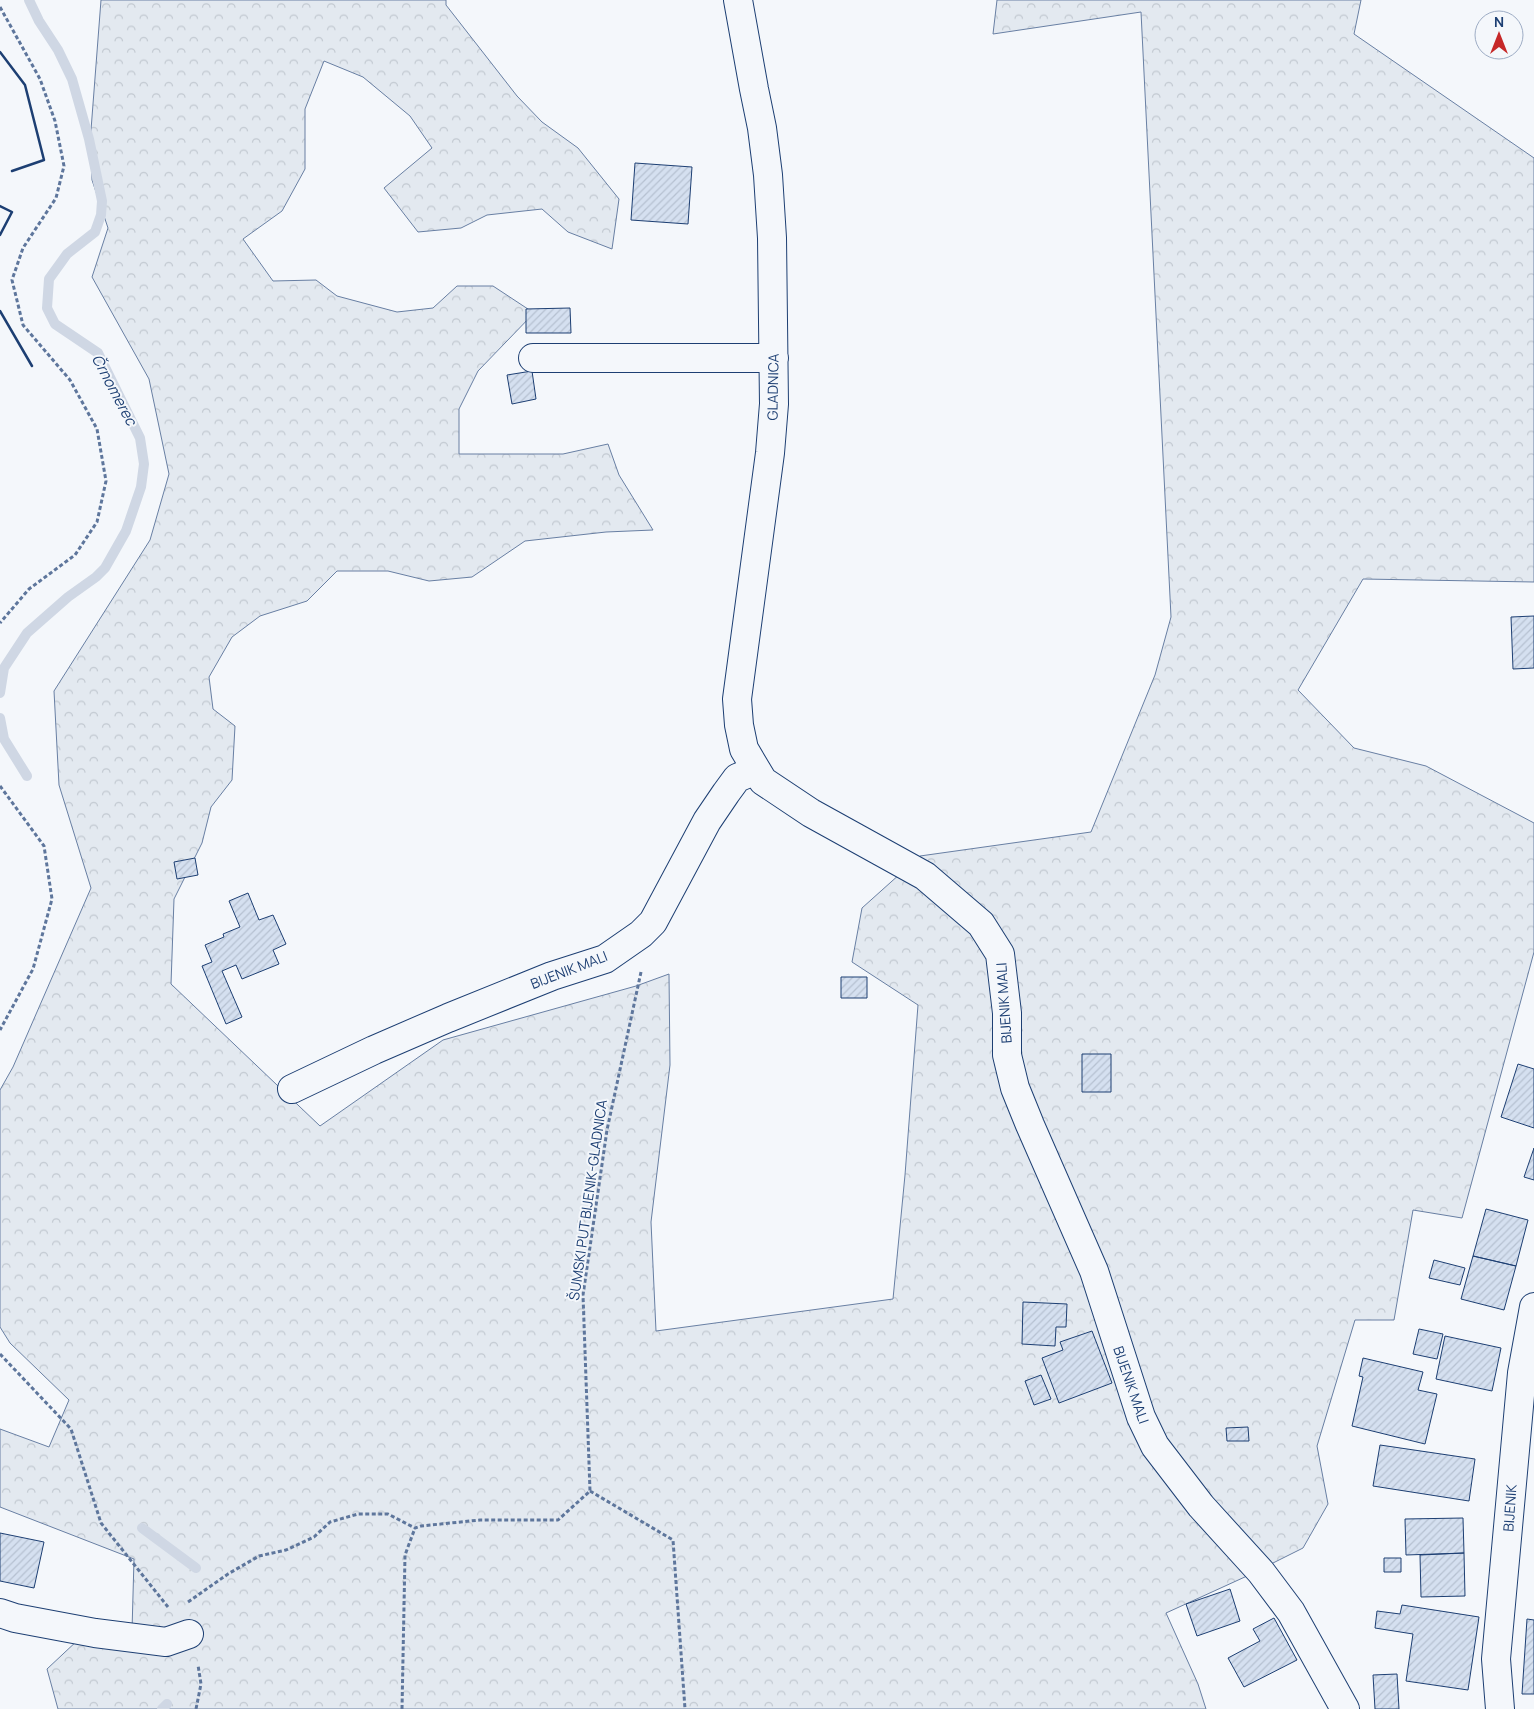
<svg xmlns="http://www.w3.org/2000/svg" width="1534" height="1709" font-family="Manrope,sans-serif">
  <defs>
    <pattern id="forest-crowns" width="20" height="18" patternUnits="userSpaceOnUse" patternTransform="scale(1.25)"><rect width="20" height="18" fill="#e3e9f0"/><path d="M2 6a3 3 0 1 1 6 0M12 15a3 3 0 1 1 6 0" fill="none" stroke="#c2c9d1"/></pattern>
    <pattern id="building-hatch" width="6" height="6" patternUnits="userSpaceOnUse" patternTransform="scale(1.25)"><rect width="6" height="6" fill="#d5e0f0"/><path d="M-1 1l2-2M0 6l6-6M5 7l2-2" fill="none" stroke="#b6c1d1"/></pattern>
  </defs>
  <rect width="100%" height="100%" fill="#f4f7fb"/>
  <path fill="url(#forest-crowns)" stroke="#687fa3" d="M101 0H446V5L517 96 542 122 578 148 619 199 612 249 568 232 542 209 487 215 461 228 418 232 384 188 432 148 410 116 363 77 324 61 305 109V169L282 211 243 239 273 281 316 280 337 296 397 312 433 308 457 286H493L534 313 478 371 459 409V454H563L608 444 619 475 653 530 606 532 525 541 472 577 429 581 388 571H337L307 601 260 616 232 637 209 677 213 709 235 726 232 780 211 807 202 843 174 899 171 984 320 1126 443 1040 636 986 669 974 670 1065 651 1222 656 1331 893 1299 905 1175 918 1005 852 962 862 908 920 856 1091 832 1155 675 1171 617 1141 12 993 34 997 0H1361L1354 34 1534 158V582L1363 579 1298 690 1354 748 1426 766 1534 823V952L1462 1218 1413 1210 1394 1320H1355L1317 1446 1328 1504 1303 1548 1247 1576 1166 1613 1198 1684 1206 1709H58L47 1669 79 1639 132 1631 134 1559 0 1507V1429L49 1447 69 1400 10 1343 0 1327V1090L13 1067 91 888 59 785 54 691 150 540 169 474 149 379 92 277 108 228 92 180 91 130Z"/>
  <g fill="none" stroke-linecap="round" stroke-linejoin="round">
    <path stroke="#cfd7e4" stroke-width="10" d="M0 693 4 668 27 633 68 597 96 577 105 568 126 531 141 487 144 464 140 438 98 353 55 324 47 308 49 279 67 254 95 232 101 215 102 201 89 139 72 79 58 50 39 21 29 0
      M0 718 4 739 27 776
      M142 1528 196 1568
      M162 1709 167 1704"/>
  </g>
  <path fill="url(#building-hatch)" stroke="#1d3f73" d="M635 163 692 167 688 224 631 220Z
    M570 308 571 333H526V309Z
    M532 371 536 399 512 404 507 375Z
    M1534 616V668L1513 669 1511 617Z
    M195 858 198 875 177 879 174 862Z
    M248 893 259 920 273 915 286 944 273 950 279 964 242 979 236 965 222 971 242 1017 226 1024 202 966 212 962 205 945 224 937 223 934 240 927 229 901Z
    M841 977H867V998H841Z
    M1082 1054H1111V1092H1082Z
    M1518 1064 1534 1069V1128L1501 1117Z
    M1534 1148V1180L1524 1177Z
    M1486 1209 1528 1220 1516 1266 1473 1256Z
    M1473 1256 1516 1266 1504 1310 1461 1299Z
    M1434 1260 1465 1268 1460 1285 1429 1278Z
    M1023 1302 1067 1304 1066 1327H1056L1055 1346 1022 1344Z
    M1419 1329 1443 1334 1437 1359 1413 1354Z
    M1092 1331 1112 1383 1059 1403 1042 1358 1063 1350 1060 1342Z
    M1445 1336 1501 1348 1492 1391 1436 1379Z
    M1363 1358 1423 1372 1418 1390 1437 1394 1425 1444 1352 1426 1363 1377 1359 1376Z
    M1041 1375 1051 1399 1034 1405 1025 1381Z
    M1248 1427 1249 1441H1227L1226 1428Z
    M1380 1445 1475 1459 1469 1501 1373 1486Z
    M1463 1518 1464 1553 1406 1555 1405 1519Z
    M0 1533 44 1542 34 1588 0 1581Z
    M1464 1553 1465 1596 1421 1597 1420 1555Z
    M1384 1558H1401V1572H1384Z
    M1230 1589 1240 1621 1197 1636 1186 1604Z
    M1402 1605 1479 1617 1468 1690 1406 1681 1413 1634 1375 1628 1377 1611 1400 1614Z
    M1274 1618 1297 1660 1244 1687 1228 1658 1260 1641 1253 1629Z
    M1527 1619 1534 1620V1694H1522Z
    M1397 1674 1399 1709H1375L1373 1675Z"/>
  <g fill="none" stroke-linecap="round" stroke-linejoin="round">
    <defs>
      <path id="minor" d="M738 0 754 89 762 128 768 175 772 238 774 404 770 453 737 699 739 725 744 749 763 781 811 813 925 876 981 924 1000 954 1007 1013V1055L1015 1088 1030 1125 1094 1271 1141 1417 1155 1446 1201 1506 1261 1572 1291 1612 1345 1709
        M533 358H774
        M292 1089 374 1050 448 1018 552 976 605 959 641 934 653 922 707 821 726 793 737 778 756 770
        M0 1613 15 1618 95 1633 166 1642 189 1634"/>
      <path id="major" d="M1500 1709 1496 1659 1522 1373 1534 1307"/>
    </defs>
    <use href="#minor" stroke="#1d3f73" stroke-width="30"/>
    <use href="#major" stroke="#1d3f73" stroke-width="30"/>
    <path stroke="#5e769c" stroke-width="3" stroke-dasharray="4 2.5" stroke-linecap="butt" d="M0 7 40 79 55 121 64 166 56 198 23 248 12 280 23 325 70 380 97 429 106 481 97 522 75 555 29 589 0 623
      M0 786 44 846 52 899 33 969 0 1030
      M0 1354 71 1429 101 1523 168 1607
      M590 1491 673 1540 685 1709
      M188 1602 228 1574 259 1556 286 1550 314 1537 330 1522 358 1514H388L415 1528 421 1526 480 1520H558L590 1491 583 1295 607 1130 641 972
      M196 1709 201 1684 198 1665
      M402 1709 405 1555 415 1528"/>
    <use href="#minor" stroke="#f4f7fb" stroke-width="28"/>
    <use href="#major" stroke="#f4f7fb" stroke-width="28"/>
    <path stroke="#1d3f73" stroke-width="2.5" d="M0 52 25 85 44 160 12 171
      M0 206 12 212 0 235
      M0 311 32 366"/>
  </g>
  <g text-anchor="middle" stroke-width="4" stroke-linejoin="round" paint-order="stroke">
    <g font-size="14" fill="#1d3f73" stroke="#f4f7fb">
      <text transform="translate(773 387) rotate(-89)" y="5">GLADNICA</text>
      <text transform="translate(569 970) rotate(-21)" y="5">BIJENIK MALI</text>
      <text transform="translate(1004 1003) rotate(-94)" y="5">BIJENIK MALI</text>
      <text transform="translate(588 1200) rotate(-82)" y="5">ŠUMSKI PUT BIJENIK-GLADNICA</text>
      <text transform="translate(1131 1385) rotate(71)" y="5">BIJENIK MALI</text>
      <text transform="translate(1510 1508) rotate(-86)" y="5">BIJENIK</text>
    </g>
    <g font-size="15" font-style="italic" fill="#1d3f73" stroke="#f4f7fb">
      <text transform="translate(114 390) rotate(62)" y="5">Črnomerec</text>
    </g>
  </g>
  <g transform="translate(1499 35)"><circle r="24" fill="#f4f7fb" stroke="#9eadc5"/>
  <path d="M0-4L9 19L0 12L-9 19Z" fill="#c62828"/>
  <text y="-8" font-size="14" font-weight="bold" text-anchor="middle" fill="#1d3f73">N</text>
  </g>
</svg>
